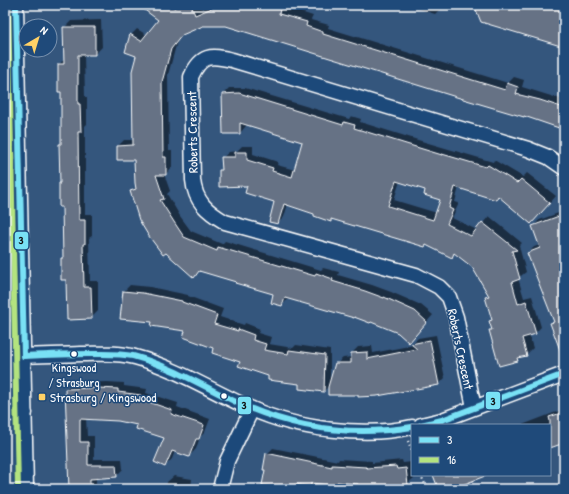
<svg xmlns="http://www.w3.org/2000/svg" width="569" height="494" font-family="'Patrick Hand',sans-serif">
  <rect width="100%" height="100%" fill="#34567d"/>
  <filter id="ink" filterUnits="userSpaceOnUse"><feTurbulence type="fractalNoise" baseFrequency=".025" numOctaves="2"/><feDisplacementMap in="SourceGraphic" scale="8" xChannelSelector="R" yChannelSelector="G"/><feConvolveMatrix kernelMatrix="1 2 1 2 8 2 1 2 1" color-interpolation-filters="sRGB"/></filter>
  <g filter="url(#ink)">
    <path fill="#0007" fill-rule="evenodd" d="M145 5H200L202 9 212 5H286L285 7 313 16 311 20 329 25 328 28 508 83 514 77 524 80 522 87 564 100V128L525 115 227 25H203L184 33 177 42 168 75 169 151H172V167L166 174H164L170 191 167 194 180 216 191 231 222 244 225 241 321 270 323 268 339 272 338 275 372 285 391 292 421 305 433 315 415 335 399 332 355 316 288 299 282 305 274 293 200 270 194 276 132 191 137 186 135 159 118 146 124 140H134L138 55 131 35 137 29 147 35 159 20Z
      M411 5H444L435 14 410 6Z
      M101 20 102 47 95 54H84L85 97H87V124L85 126V214H92V236L89 238 90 281H98V311L91 318 67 279 62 259 64 257 61 182 62 143V91L59 64 65 59 64 28 71 21Z
      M229 88H245L349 119 351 116 361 119 360 122 418 140 493 162 494 160 523 177 527 173 556 196 538 217 499 195 496 199 459 187 455 202 459 203 452 218 477 230 489 216 522 243 519 246 526 272 518 278 524 298 532 296 541 327 535 333 529 335 533 348 526 355 522 356 517 360 491 330 492 329 490 321 492 319 486 297 489 295 472 266 455 252 451 257 427 244 425 246 332 218 330 220 316 213 288 204 284 217 278 223 276 201 248 185 220 171 223 168 222 158 229 152 237 151 242 146H253V154L278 162 277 165 295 170 303 141 246 124V126L240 133 223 94ZM400 181 427 189 441 200 437 213 394 200Z
      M564 211V337L557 340 551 324 554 320 528 253 534 247 540 245 533 227 539 220Z
      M130 285 150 287 188 295V296L223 309 220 317 244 325 245 323 260 329 258 333 271 337 269 344 293 348 296 345 330 350V381L336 364 343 358 352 357V353L358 347 372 346 373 353 414 345 412 344 418 338 436 335 445 378 439 384 377 395 359 394 329 386 324 391 270 375 214 347 186 330 153 321 124 291Z
      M107 382 124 383V386L147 389 146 393 178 403 177 407 210 419 205 432 200 437 196 449 189 456 175 451 172 459 165 466V438L138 424 118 420 86 418 87 436H94V459H122L123 469 116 476 96 477V489H70L66 389 73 383Z
      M564 409V442L550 447V425H522Z
      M273 448 338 461 339 459 372 461V463L402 460 403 463 412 462V475H413L414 478 407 484 340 481 336 485 316 483 310 489 281 484 280 489H262L266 469 267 454Z
      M174 476 192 479 191 489H166L167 482Z"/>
    <path fill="#667285" stroke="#fff" fill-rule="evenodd" d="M138 5H171L174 8 181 5H191L195 15 212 8V5H272L271 7 280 9 279 14 307 22 306 26 323 32V34L505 90 507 83 518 87 516 94 540 100 564 108V112L559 128 524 116V117L453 96 226 26H203L182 35 171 49 162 82 163 157H166V175H156L164 199 160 200 174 222 184 237 217 251 218 247 315 276 316 273 333 279 332 281 365 291 384 298V297L415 311 427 322 409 343 398 333 371 322 370 323 354 317V318L285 298 282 306 271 303 273 294 235 283 236 282 199 271 194 278 166 253 163 255 148 235 139 220 130 191 136 189 135 183 134 160H117V146L133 145 132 71 136 56 125 52 130 34 141 41 158 20Z
      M474 5H564V47L481 22Z
      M63 27H95V55H78V104H80L81 132H78L79 220H85V244H83L84 287H91L92 319 67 320 66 280H61V258H63L62 207H59V183H60L59 144H61V92H58V64H64Z
      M239 93 343 125 344 122 355 125 354 128 442 155V154L486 167 488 165 517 183 521 179 550 203 531 224 498 196 496 200 455 187 449 208 453 210 447 224 471 236 482 222 517 250 512 251 520 279 512 282 518 304 526 301 536 334 522 338 527 356 517 358 518 361 499 366 489 330H492L489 321 492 320 485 297 489 296 472 267 454 253 452 258 426 245 425 247 331 219V222L314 216V214L284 204 278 224 269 222 274 202 245 193 247 186 219 187V170H222L221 157H235V152H247V160L273 168 272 171 292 177 302 142 240 123V134H223L222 94ZM396 181 425 190 424 195 440 200 433 220 388 206Z
      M559 216 564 229 563 358 550 323 554 322 527 253 540 248 532 226Z
      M123 291 143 293 182 301V302L217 315 214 324 238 331V329L254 335 253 340 266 344 264 350 288 354 289 350 325 355 324 392 299 389V384L268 380V376L238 366 240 362 212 353 213 348 183 337 185 331 151 326 152 322 120 319Z
      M430 340 439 385 377 396 358 397V395H328V387L335 363H351V353L367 352V359L417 349 411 344Z
      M99 388 118 389V392L141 395 140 399 172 410 171 414 204 425 199 439H196L189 457 172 451 165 467 154 462 164 438 136 429 137 425 118 421 80 419V442H88V465H116L117 477 90 479V489H69L65 389Z
      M564 412V443L550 448V421L549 417Z
      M266 453 332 467V465L366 467 367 468 396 466 397 469 406 468 408 485 374 489H358V484L337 482V486L311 483V487L296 484 295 488 279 485 278 488 262 485 265 470H263Z
      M433 475H485V476L462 485 463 487 457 489H447L445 486 438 488Z"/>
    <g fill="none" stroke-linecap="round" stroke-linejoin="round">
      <defs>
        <path id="minor" d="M16 5 26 489
          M5 175 19 173
          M5 313 22 312
          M24 356C43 355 62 355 81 354 99 354 118 352 135 357 176 368 213 392 252 409 296 429 365 438 412 427
          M474 408 456 317 449 297 439 287 416 275 225 222C208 212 195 202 193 180L191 77C201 54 211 55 232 60L528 149 548 157 564 168
          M5 414 25 413
          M421 425 442 420 564 374
          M220 489 227 461 252 409"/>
      </defs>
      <use href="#minor" stroke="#fff" stroke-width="17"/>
      <path stroke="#fff" stroke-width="2.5" stroke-dasharray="1 3" stroke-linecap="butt" d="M408 441 412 451
        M421 475 427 489"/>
      <use href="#minor" stroke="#1f4a7a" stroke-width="14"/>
      <defs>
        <path id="bus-1" d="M16 5 24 356
          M24 356C45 355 66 354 88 354 103 354 118 353 133 356 170 366 203 386 238 403 293 428 352 437 412 427
          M421 425 442 420 564 374"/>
        <path id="bus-2" d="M8 5 18 489"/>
      </defs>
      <use href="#bus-1" stroke="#1f4a7a" stroke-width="9"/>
      <use href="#bus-2" stroke="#1f4a7a" stroke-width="9"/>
      <use href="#bus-1" stroke="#79e1f5" stroke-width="6"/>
      <use href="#bus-2" stroke="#b3e37f" stroke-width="6"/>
    </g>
  </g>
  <g fill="#fff" stroke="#1f4a7a" stroke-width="1.5">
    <circle cx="74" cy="354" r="3.5"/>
    <circle cx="224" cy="396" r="3.5"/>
  </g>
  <rect fill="#ffd166" stroke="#1f4a7a" stroke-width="1.5" x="38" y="393" width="8" height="8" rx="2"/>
  <g text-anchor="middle" stroke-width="3" stroke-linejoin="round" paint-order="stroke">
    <g font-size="12" fill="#fff" stroke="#1f4a7a">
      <text x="74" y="372">Kingswood<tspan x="74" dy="15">/ Strasburg</tspan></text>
    </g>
    <g font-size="13" fill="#fff" stroke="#1f4a7a">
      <text transform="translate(192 132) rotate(-91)" y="5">Roberts Crescent</text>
      <text transform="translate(461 349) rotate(78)" y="5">Roberts Crescent</text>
    </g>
    <g font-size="13" fill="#fff" stroke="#1f4a7a" text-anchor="start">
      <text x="50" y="402">Strasburg / Kingswood</text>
    </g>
  </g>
  <g stroke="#1f4a7a" stroke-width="1.5">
    <rect x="14" y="231" width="15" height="19" rx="4" fill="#79e1f5"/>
    <rect x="485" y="391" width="16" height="19" rx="4" fill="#79e1f5"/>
    <rect x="237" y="396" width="15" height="19" rx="4" fill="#79e1f5"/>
  </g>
  <g font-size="11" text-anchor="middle" font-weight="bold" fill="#111">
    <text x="21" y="244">3</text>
    <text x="493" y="405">3</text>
    <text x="244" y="409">3</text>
  </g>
  <rect width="569" height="494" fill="none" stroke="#1f4a7a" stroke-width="20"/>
  <rect x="10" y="10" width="549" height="474" fill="none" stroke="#fff" stroke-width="1.5" filter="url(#ink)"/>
  <rect x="411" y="424" width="140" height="52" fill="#1f4a7a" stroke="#7992af"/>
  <rect x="419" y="437" width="20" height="6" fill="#79e1f5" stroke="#7992af"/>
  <text x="447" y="444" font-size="12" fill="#ffffff">3</text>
  <rect x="419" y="457" width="20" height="6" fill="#b3e37f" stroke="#7992af"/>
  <text x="447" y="464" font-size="12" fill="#ffffff">16</text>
  <g transform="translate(38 38) rotate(38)"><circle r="19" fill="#1f4a7a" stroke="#7992af"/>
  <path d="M0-3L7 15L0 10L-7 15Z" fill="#ffd166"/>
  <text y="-6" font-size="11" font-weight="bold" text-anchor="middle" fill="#ffffff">N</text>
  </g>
</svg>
